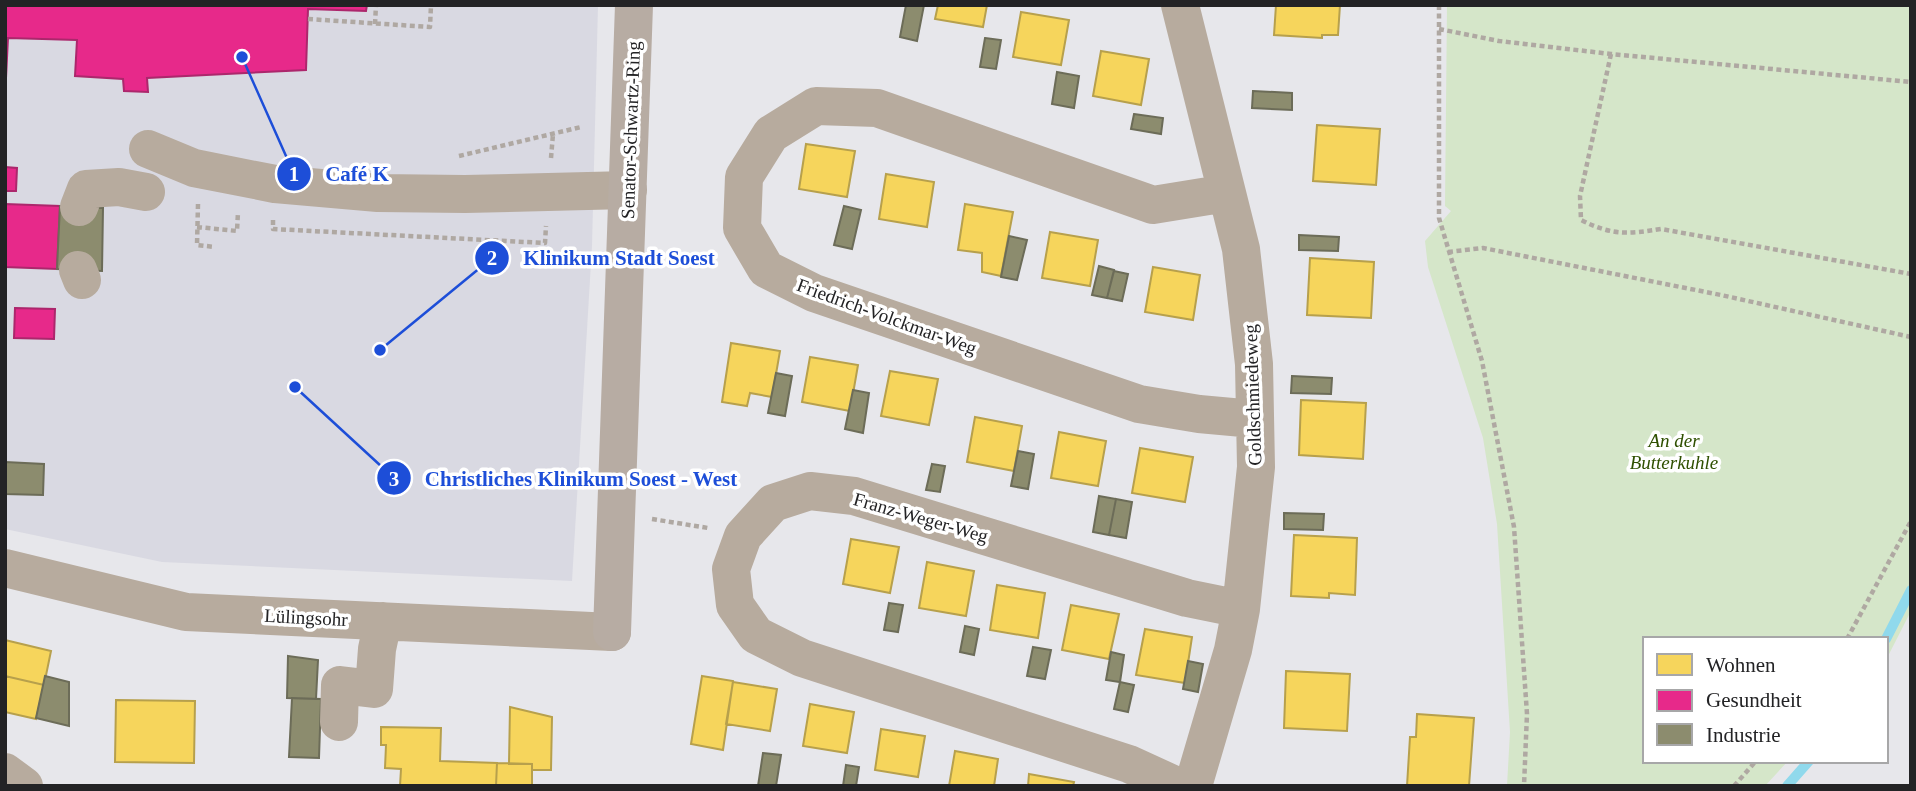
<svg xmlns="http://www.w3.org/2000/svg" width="1916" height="791" font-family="Georgia,serif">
  <rect width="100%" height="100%" fill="#e7e7eb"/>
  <path fill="#d9d9e2" d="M5 5H598L592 246 572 581 162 562 5 529Z"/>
  <path fill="#d5e6c9" d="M1447 5H1911V611L1886 660V639H1645V761H1788L1765 786H1507L1510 732 1497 524 1483 438 1428 267 1425 241 1451 211 1445 206Z"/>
  <path fill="#f6d55c" stroke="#b7a04c" stroke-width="2" d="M938 5H987L983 27 935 19Z
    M1276 5H1340L1338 35H1322V38L1274 35Z
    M1021 12 1069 20 1061 65 1013 57Z
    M1101 51 1149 59 1141 105 1093 96Z
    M1317 125 1380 129 1376 185 1313 181Z
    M806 144 855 151 847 197 799 189Z
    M886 174 934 182 927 227 879 219Z
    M965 204 1013 212 1001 276 982 272V253L958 250Z
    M1050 232 1098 240 1090 286 1042 278Z
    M1310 258 1374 262 1371 318 1307 315Z
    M1153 267 1200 275 1193 320 1145 312Z
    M731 343 780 351 772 397 750 393 747 406 722 402Z
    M810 357 858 365 850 411 802 402Z
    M890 371 938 379 929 425 881 416Z
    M1301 400 1366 403 1363 459 1299 455Z
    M975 417 1022 426 1014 471 967 462Z
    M1059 432 1106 441 1098 486 1051 478Z
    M1140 448 1193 457 1185 502 1132 493Z
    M1294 535 1357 538 1355 595 1329 593V598L1291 596Z
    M851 539 899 547 890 593 843 584Z
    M927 562 974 571 966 616 919 608Z
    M997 585 1045 593 1038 638 990 630Z
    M1071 605 1119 614 1109 659 1062 650Z
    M1145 629 1192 637 1185 683 1136 675Z
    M5 640 51 651 44 685 5 676Z
    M1286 671 1350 674 1347 731 1284 728Z
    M5 676 44 685 36 719 5 712Z
    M702 676 733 681 723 750 691 744Z
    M733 682 777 689 770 731 726 724Z
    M116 700 195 701 194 763 115 762Z
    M810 704 854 712 847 753 803 746Z
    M510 707 552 717 551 770H532V764H509Z
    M1417 714 1474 718 1469 786H1407L1410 737H1416Z
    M381 727 441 728 440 761 497 763 496 786H400L401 769 385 768 386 745H381Z
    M881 729 925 736 918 777 875 770Z
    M955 751 998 759 994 786H949Z
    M497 763 532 764V786H496Z
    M1029 774 1074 782 1073 786H1028Z"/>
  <path fill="#e7298a" stroke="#ac276c" stroke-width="2" d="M5 5H367L366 11 308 9 306 70 147 78 148 92 124 91 123 79 75 76 77 40 8 38 5 98Z
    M5 167 17 168 16 191H5Z
    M5 204 60 206 57 269 5 267Z
    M15 308 55 309 54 339 14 338Z"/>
  <path fill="#8c8c6e" stroke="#6c6c58" stroke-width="2" d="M906 5H924L917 41 900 37Z
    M985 38 1001 40 996 69 980 67Z
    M1057 72 1079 76 1074 108 1052 104Z
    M1253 91 1292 93V110L1252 108Z
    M1134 114 1163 118 1161 134 1131 129Z
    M60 206 103 208 102 271 57 269Z
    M844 206 861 210 852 249 834 245Z
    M1299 235 1339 237 1338 251 1299 250Z
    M1009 236 1027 240 1017 280 1001 277Z
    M1099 266 1114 270 1107 298 1092 295Z
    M1114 271 1128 274 1122 301 1107 298Z
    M776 373 792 376 785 416 768 413Z
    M1292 376 1332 378 1331 394 1291 393Z
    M853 390 869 393 863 433 845 429Z
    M1018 451 1034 454 1028 489 1011 486Z
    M5 462 44 464 43 495 5 494Z
    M932 464 945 466 940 492 926 490Z
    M1099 496 1116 499 1109 535 1093 532Z
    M1116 499 1132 502 1126 538 1109 535Z
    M1284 513 1324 514 1323 530 1284 529Z
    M889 603 903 605 898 632 884 630Z
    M965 626 979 629 974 655 960 652Z
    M1033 647 1051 650 1045 679 1027 676Z
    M1111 652 1124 655 1120 682 1106 680Z
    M288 656 318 660 316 699 287 698Z
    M1188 661 1203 664 1198 692 1183 689Z
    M45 676 69 682V726L36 718Z
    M1120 682 1134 685 1128 712 1114 709Z
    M292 698 321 699 319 758 289 757Z
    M763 753 781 755 776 786H758Z
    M846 765 859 767 856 786H843Z"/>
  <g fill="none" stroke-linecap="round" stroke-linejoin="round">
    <path stroke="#90d9ec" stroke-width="10" d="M1886 639 1911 590
      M1787 786 1809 761"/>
    <path stroke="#afa8a2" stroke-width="4.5" stroke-dasharray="5 3.5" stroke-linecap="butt" d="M1439 5V218L1482 361 1514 527 1527 714 1524 786
      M308 19 430 27 431 5
      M375 24 376 5
      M1439 29 1499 41 1611 54 1911 82
      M1611 54 1580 196 1581 220C1613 236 1628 234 1661 229L1911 274
      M459 156 581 127
      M551 158 553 134
      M198 204 197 245 215 247
      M273 220V229L545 243 546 226
      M197 227 237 231 238 212
      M1448 252 1483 248 1721 295 1911 337
      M652 519 708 528
      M1847 639 1911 521
      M1734 786 1756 761"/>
    <path stroke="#b7ab9e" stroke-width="38" d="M1180 5 1241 249 1254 364 1256 467 1241 609 1233 650 1193 786
      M148 149 194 168 275 184 378 193 465 194 628 190
      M1227 193 1153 205 877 108 816 106 771 134 744 177 742 228 766 269 814 293 1139 404 1199 414 1254 419
      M79 207 86 189 119 187 146 192
      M78 270 82 280
      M5 568 186 612 612 632
      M339 722 340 685 374 689 377 649 383 621
      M5 772 24 786
      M1177 786 1129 764 802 658 756 635 735 605 731 569 743 536 773 503 810 491 854 496 1187 598 1241 609"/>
    <path stroke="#b7aca3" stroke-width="38" d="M612 632 634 5"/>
  </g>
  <g text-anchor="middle" stroke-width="7" stroke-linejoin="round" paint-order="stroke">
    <g font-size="19" fill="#232325" stroke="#fff">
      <text transform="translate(630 130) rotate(-88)" y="7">Senator-Schwartz-Ring</text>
      <text transform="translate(887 316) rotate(20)" y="7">Friedrich-Volckmar-Weg</text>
      <text transform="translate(1252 395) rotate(-92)" y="7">Goldschmiedeweg</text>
      <text transform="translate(921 517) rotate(16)" y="7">Franz-Weger-Weg</text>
      <text transform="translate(306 617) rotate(3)" y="7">Lülingsohr</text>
    </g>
    <g font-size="19" font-style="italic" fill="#2f5001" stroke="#fff">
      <text x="1674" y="447">An der<tspan x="1674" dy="22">Butterkuhle</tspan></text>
    </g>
  </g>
  <path fill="none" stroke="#1d4ed8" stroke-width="2.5" d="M242 57L294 174M380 350L492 258M295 387L394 478"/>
  <g fill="#1d4ed8" stroke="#fff" stroke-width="2.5">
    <circle cx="242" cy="57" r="7"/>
    <circle cx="380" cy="350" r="7"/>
    <circle cx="295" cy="387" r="7"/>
    <circle cx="294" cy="174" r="18"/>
    <circle cx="492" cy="258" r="18"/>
    <circle cx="394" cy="478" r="18"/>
  </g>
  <g font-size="21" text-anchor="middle" font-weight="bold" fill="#fff">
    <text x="294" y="181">1</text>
    <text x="492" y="265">2</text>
    <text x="394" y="486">3</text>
  </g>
  <g font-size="21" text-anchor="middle" font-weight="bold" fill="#1d4ed8" stroke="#fff" stroke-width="7" stroke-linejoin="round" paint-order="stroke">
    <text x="357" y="181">Café K</text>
    <text x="619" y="265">Klinikum Stadt Soest</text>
    <text x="581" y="486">Christliches Klinikum Soest - West</text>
  </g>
  <rect width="1916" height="791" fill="none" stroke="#232325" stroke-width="14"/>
  <rect x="1643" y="637" width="245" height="126" fill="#ffffff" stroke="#a7a7a8" stroke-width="2"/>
  <rect x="1657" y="654" width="35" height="21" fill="#f6d55c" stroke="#a7a7a8" stroke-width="2"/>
  <text x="1706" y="672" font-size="21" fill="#232325">Wohnen</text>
  <rect x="1657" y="690" width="35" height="21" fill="#e7298a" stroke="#a7a7a8" stroke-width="2"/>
  <text x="1706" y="707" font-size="21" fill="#232325">Gesundheit</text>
  <rect x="1657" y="724" width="35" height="21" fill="#8c8c6e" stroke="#a7a7a8" stroke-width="2"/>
  <text x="1706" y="742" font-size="21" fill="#232325">Industrie</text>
</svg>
